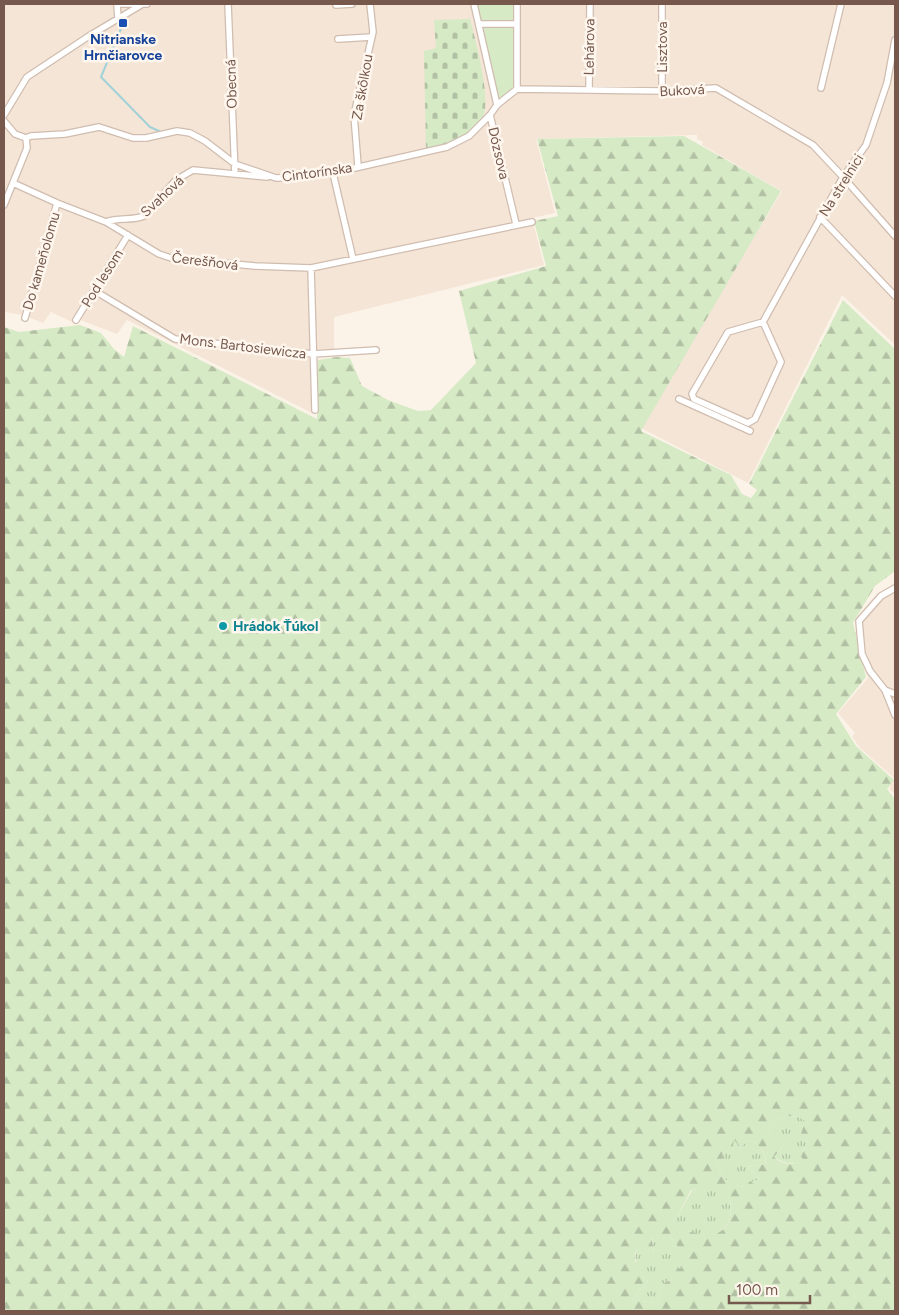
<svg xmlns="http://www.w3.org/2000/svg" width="899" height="1315" font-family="Figtree,sans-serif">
  <defs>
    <pattern id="grass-tufts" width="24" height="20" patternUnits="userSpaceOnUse" patternTransform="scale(1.25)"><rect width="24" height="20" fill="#d6eac6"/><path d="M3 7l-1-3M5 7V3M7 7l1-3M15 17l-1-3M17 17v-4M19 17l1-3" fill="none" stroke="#b2c1a3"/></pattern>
    <pattern id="forest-firs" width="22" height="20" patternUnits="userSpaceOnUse" patternTransform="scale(1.25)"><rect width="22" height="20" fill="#d6eac6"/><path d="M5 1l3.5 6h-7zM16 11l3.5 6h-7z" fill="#b2c1a3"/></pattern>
    <pattern id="cemetery-stones" width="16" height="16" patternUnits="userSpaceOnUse" patternTransform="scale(1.25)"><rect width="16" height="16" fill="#d6eac6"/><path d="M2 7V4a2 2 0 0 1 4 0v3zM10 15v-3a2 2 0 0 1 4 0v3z" fill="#b2c1a3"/></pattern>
  </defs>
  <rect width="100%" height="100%" fill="#fcf3e8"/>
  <path fill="#f4e5d6" d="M4 4H895V345L842 295 748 483 639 427 782 191 702 145 703 142 697 139V135L536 139 555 213 532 218 544 265 334 317V349L309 350 312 413 127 320 117 334 75 318 72 322 51 312 43 323 23 315 4 312Z
    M895 585V794L889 789 894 778 859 747 852 736 855 733 838 713 868 678 862 661 859 621 880 593Z"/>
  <path fill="url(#grass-tufts)" d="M791 1116 799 1117 806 1121 802 1134 807 1141 801 1156 803 1161C792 1165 784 1164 774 1157L785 1143 756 1135H767C772 1123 778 1118 791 1116Z
    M734 1140 740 1147 750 1140C761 1145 765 1152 766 1164L748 1167 760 1179 747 1186 739 1187 734 1181 725 1180 720 1173 718 1165 723 1161 721 1150Z
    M700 1183C706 1187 711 1187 717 1190 722 1193 727 1197 731 1201 729 1207 732 1214 729 1221 722 1238 702 1238 688 1231 683 1229 679 1224 675 1221L692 1190 698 1189Z
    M659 1235H669C685 1253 691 1272 664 1283L656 1303 632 1300 648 1281 641 1277C636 1266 633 1258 638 1246L654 1251 651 1236Z"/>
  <path fill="url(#forest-firs)" fill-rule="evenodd" d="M684 136 781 191 641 431 731 475 742 494 751 498 757 490 749 484 843 300 895 349V571L875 586 853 623 866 677 836 714 856 746 894 780 887 789 895 799V1311H735L734 1310 733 1311H4V327L19 332 80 325 101 333 114 349 124 357 133 326 317 419 318 360 336 357 350 358 362 386 388 400 418 411 431 410 476 363 459 291 546 266 534 221 558 216 537 139ZM791 1116 799 1117 805 1121 801 1134 807 1141 801 1156 803 1161C792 1165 783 1165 774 1157L785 1143 759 1135H767C772 1123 778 1118 791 1116ZM734 1140 740 1147 750 1140C760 1145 766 1152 766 1164L748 1167 760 1179 749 1182 747 1186 739 1187 734 1181 725 1180 720 1173 718 1165 723 1161 722 1150 732 1151ZM700 1184 721 1193 731 1201C729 1208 732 1214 729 1221 721 1240 702 1235 687 1231L685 1222 675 1221 691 1190 698 1189ZM659 1235H669C678 1246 684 1254 681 1268L669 1271 671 1280 664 1283 656 1303 632 1300 648 1281 641 1277 643 1267 635 1262V1254L638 1247 654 1251 651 1237Z"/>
  <path fill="url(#cemetery-stones)" d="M470 19C475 40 494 104 481 122 471 137 442 145 426 149L424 51 436 48 434 20Z"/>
  <path fill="#d6eac6" d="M476 4H516L517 85 502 99H499Z"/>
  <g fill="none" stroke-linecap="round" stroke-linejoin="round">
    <path stroke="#a2d2d8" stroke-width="2" d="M122 26 101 77 150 127 159 131"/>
    <defs>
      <path id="minor" d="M117 4 118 19
        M121 4H147
        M228 4 235 174
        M517 4V89
        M336 5 352 4
        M479 24H517
        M338 39 372 37
        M821 88 841 4
        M589 90 590 4
        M662 91V4
        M497 105 517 89 662 91 716 88 813 145 843 177 895 236
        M4 115 27 77 89 36 141 5
        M490 115 516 224
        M4 121 15 134 26 138 31 136 65 134 99 127 133 138H146L177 131 190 133 205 141 235 164 276 178 302 177 333 173 447 147 469 136 490 115 497 105 474 4
        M358 166 354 115 373 32 370 4
        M333 173 353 259
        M13 183 57 203 106 222 159 254 171 258 255 266 311 268 532 222
        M4 205 27 148 26 138
        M820 217 895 296
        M106 222C118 217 132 221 144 216L176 180 193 170 267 177
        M311 268 315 410
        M95 291 175 339 313 354 376 350
        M25 318 57 203
        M76 320 128 235
        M763 322 781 362 755 419 748 423 694 399 692 394 728 332 763 322 843 177 866 145 887 83 895 40
        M679 399 750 431
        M895 588 881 596 859 621 862 654 870 671 885 690 895 715
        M885 690 895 694"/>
    </defs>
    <use href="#minor" stroke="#d0bdb0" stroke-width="8"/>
    <use href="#minor" stroke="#fff" stroke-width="5.5"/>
  </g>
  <rect fill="#1a4fb4" stroke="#fff7ee" stroke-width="2" x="118" y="18" width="10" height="10" rx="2.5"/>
  <circle fill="#0f9aa8" stroke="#fff7ee" stroke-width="2" cx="223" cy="626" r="5"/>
  <g text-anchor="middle" stroke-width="5" stroke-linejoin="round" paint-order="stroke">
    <g font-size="14" font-weight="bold" fill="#164399" stroke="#fff7ee">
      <text x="123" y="44">Nitrianske<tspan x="123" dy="16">Hrnčiarovce</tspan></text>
    </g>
    <g font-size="14" fill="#76594c" stroke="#fff7ee">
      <text transform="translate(589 47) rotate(-89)" y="5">Lehárova</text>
      <text transform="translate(662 47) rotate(-90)" y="5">Lisztova</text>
      <text transform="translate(231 84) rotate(-92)" y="5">Obecná</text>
      <text transform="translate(362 87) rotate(-80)" y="5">Za škôlkou</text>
      <text transform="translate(682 90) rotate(-3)" y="5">Buková</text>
      <text transform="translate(499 153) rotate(77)" y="5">Dózsova</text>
      <text transform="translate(317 172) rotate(-8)" y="5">Cintorínska</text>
      <text transform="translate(841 185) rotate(-58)" y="5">Na strelnici</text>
      <text transform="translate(162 196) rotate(-43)" y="5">Svahová</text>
      <text transform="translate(41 261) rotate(-74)" y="5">Do kameňolomu</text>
      <text transform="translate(205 261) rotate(7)" y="5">Čerešňová</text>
      <text transform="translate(102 278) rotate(-58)" y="5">Pod lesom</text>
      <text transform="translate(243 346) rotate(7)" y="5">Mons. Bartosiewicza</text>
    </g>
    <g font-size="14" font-weight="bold" fill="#0d838f" stroke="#fff7ee" text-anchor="start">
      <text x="233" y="631">Hrádok Ťúkol</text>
    </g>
  </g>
  <rect width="899" height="1315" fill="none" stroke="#76594c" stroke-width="10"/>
  <path d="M729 1295v8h81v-8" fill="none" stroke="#76594c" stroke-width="2.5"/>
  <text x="736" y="1295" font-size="15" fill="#76594c" stroke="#fff7ee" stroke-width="4" paint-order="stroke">100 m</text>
</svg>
